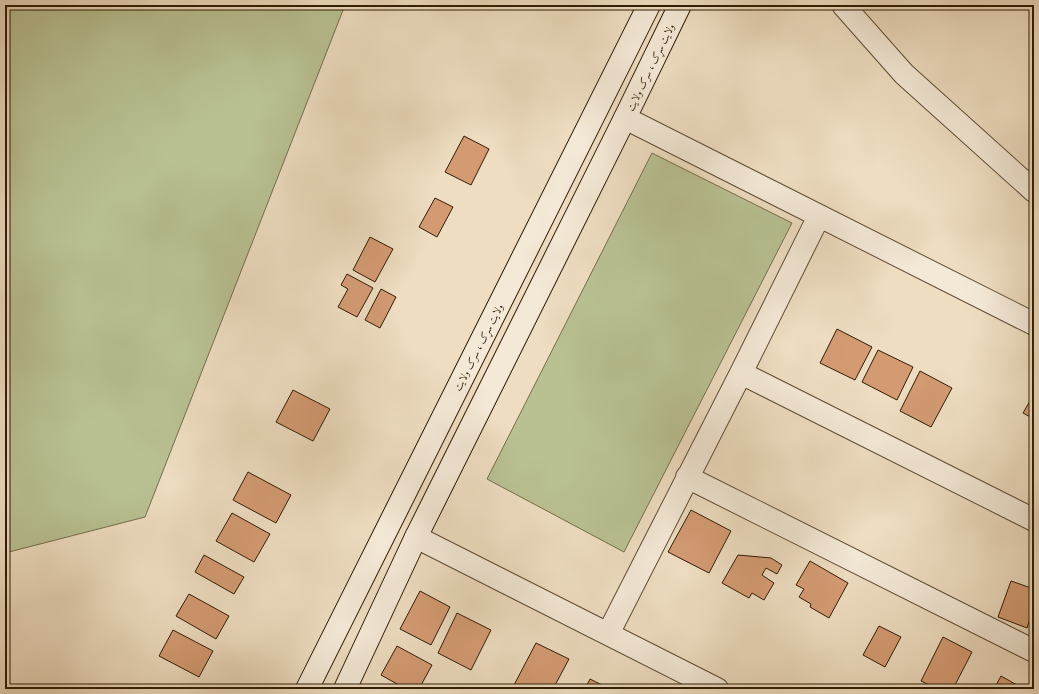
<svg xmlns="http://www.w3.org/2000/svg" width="1039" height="694" font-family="'Libre Caslon Text',Amiri,serif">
  <rect width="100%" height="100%" fill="#eeddc1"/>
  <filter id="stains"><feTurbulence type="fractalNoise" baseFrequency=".005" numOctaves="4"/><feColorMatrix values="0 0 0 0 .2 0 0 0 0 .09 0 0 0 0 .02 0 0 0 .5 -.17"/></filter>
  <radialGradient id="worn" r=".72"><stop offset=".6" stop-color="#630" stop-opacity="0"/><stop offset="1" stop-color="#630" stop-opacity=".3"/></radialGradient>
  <path fill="#b9c193" stroke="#746e4c" d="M5 5H345L145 517 5 553Z
    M652 153 792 223 624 552 487 479Z"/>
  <path fill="#d49b73" stroke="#2f1c05" d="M464 136 489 149 471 185 445 172Z
    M435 198 453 207 437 237 419 227Z
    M370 237 393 249 375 282 353 270Z
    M347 274 373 288 357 317 338 307 348 289 341 285Z
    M381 289 396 297 380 328 365 320Z
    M837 329 872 347 855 380 820 363Z
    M878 350 913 367 897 400 862 382Z
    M920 371 952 388 931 427 900 411Z
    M293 390 330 409 313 441 276 422Z
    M1034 394V419L1023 413Z
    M248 472 291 495 276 523 233 500Z
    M691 510 731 531 709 573 668 552Z
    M232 513 270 534 254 562 216 541Z
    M204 555 244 577 234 594 195 572Z
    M738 555 771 558 782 565 777 574 766 568 762 575 774 583 764 600 752 593 749 598 722 583Z
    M810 561 848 583 829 618 810 607 811 604 799 597 804 589 796 585Z
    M1011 581 1034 589V620L1030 619 1027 628 998 617Z
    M420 591 450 607 431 645 400 629Z
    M189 594 229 616 216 639 176 616Z
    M457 613 491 630 471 670 438 653Z
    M879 626 901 637 885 667 863 655Z
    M173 630 213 651 199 677 159 656Z
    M943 637 972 652 953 689H937L921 681Z
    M536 643 569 659 553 689H521L514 685Z
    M397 646 432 665 419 689H406L381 675Z
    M1001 676 1024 689H994Z
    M590 679 610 689H585Z"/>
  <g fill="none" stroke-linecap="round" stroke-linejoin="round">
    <defs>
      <path id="minor" d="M843 5 904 74 1034 191
        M625 118 1034 324
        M741 373 1034 520
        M687 477 1034 651
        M416 537 717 689
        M608 634 741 373 819 216"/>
      <path id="secondary" d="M307 689 649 5
        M345 689 416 537 625 118 680 5"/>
    </defs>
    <use href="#minor" stroke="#5f4c34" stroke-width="24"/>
    <use href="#secondary" stroke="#2f1c05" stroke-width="24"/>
    <use href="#minor" stroke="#f4e9d7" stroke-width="22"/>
    <use href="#secondary" stroke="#f4e9d7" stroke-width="22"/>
  </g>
  <g text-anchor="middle" stroke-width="3" stroke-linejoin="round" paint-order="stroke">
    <g font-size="10" fill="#2f1c05" stroke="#f4e9d7">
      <text transform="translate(650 67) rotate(-64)" y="4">ولایت سړک ، سرک ولایت</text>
      <text transform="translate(478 347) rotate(-63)" y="4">ولایت سړک ، سرک ولایت</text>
    </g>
  </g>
  <rect width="1039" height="694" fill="none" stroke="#eeddc1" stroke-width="20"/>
  <rect x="6" y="6" width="1027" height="682" fill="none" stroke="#2f1c05" stroke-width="2"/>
  <rect x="10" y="10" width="1019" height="674" fill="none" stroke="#2f1c05"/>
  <rect width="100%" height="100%" filter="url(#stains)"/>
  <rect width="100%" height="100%" fill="url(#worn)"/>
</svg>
